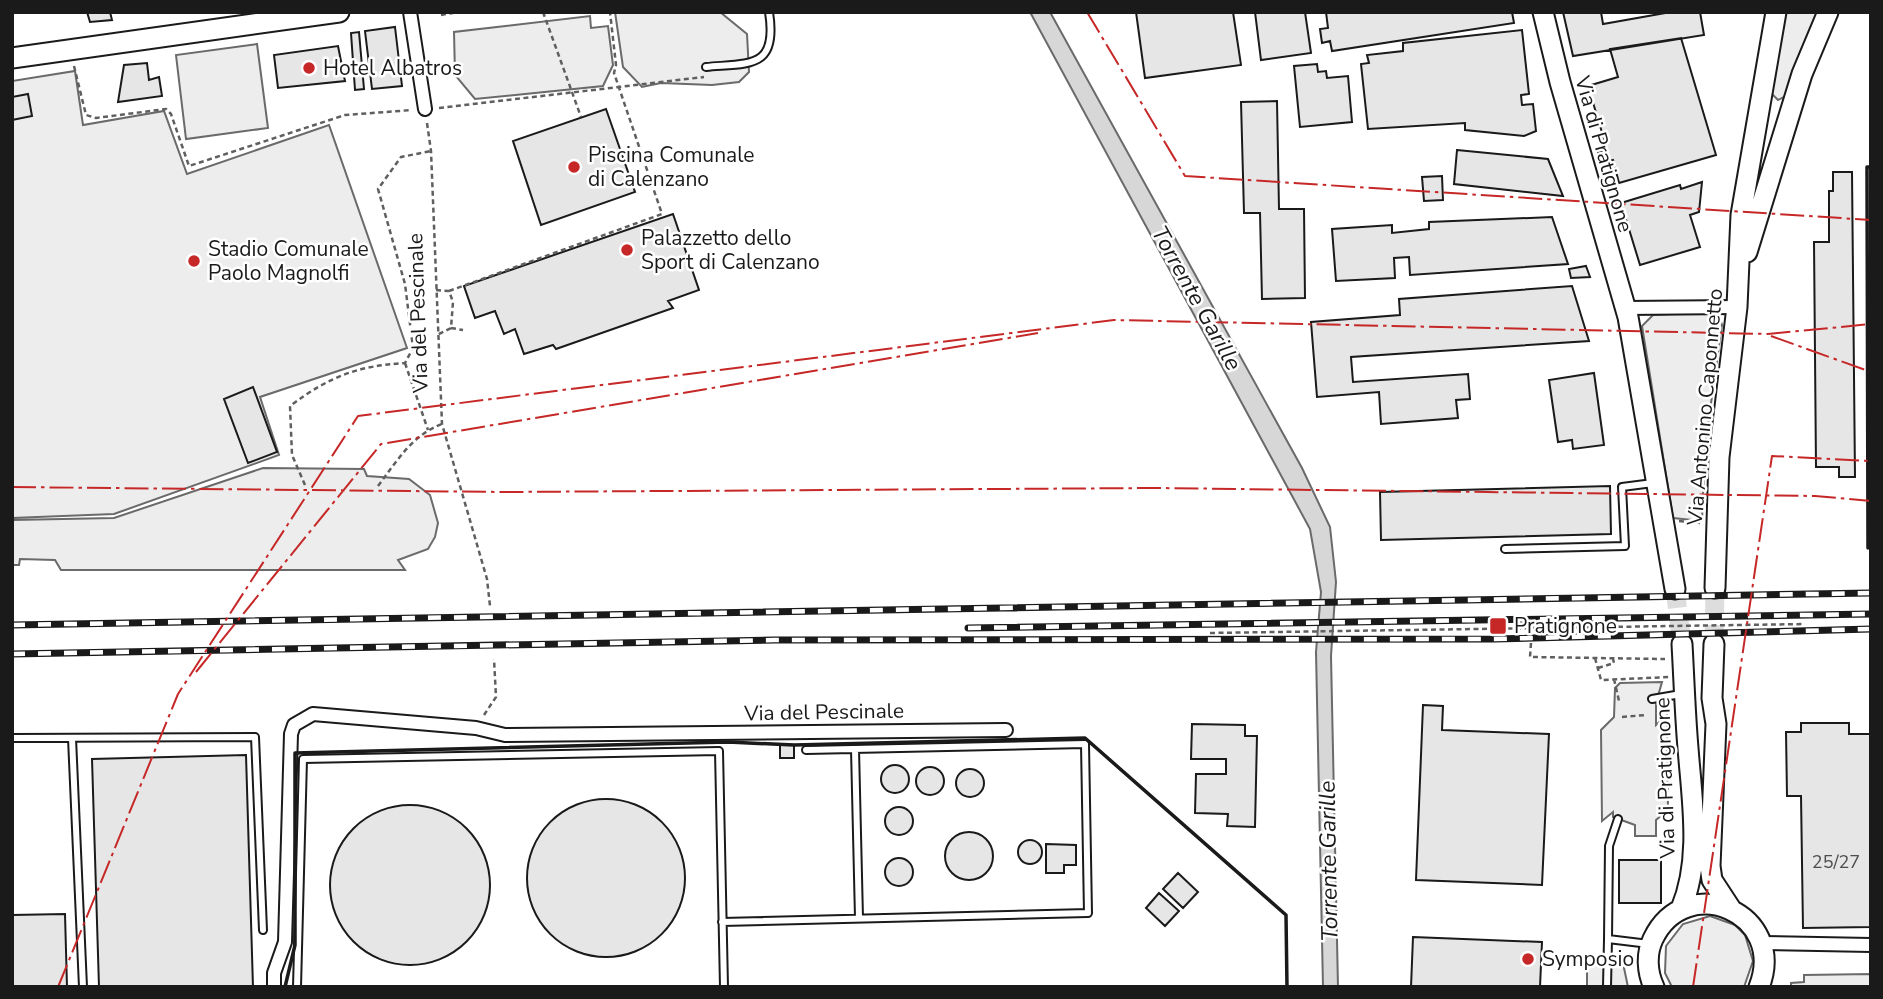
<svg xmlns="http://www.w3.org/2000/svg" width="1883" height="999" font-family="'Nunito Sans',sans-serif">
  <rect width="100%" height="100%" fill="#fff"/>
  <path fill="#ededed" stroke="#6a6a6a" stroke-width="2" d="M615 12H720L747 34 749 72 739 82 712 85 661 83 642 87 623 67Z
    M1784 12H1821L1786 96 1778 100 1771 93Z
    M590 16 591 28 608 26 613 65 603 86 475 99 455 75 454 32Z
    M257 44 268 128 186 139 176 55Z
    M75 71 83 125 164 111 187 174 329 125 407 348 260 397 279 455 114 514 12 518V81Z
    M1713 312 1719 315 1722 325 1705 446 1702 521 1673 518 1642 326 1653 315Z
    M263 468 364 469 367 476 409 479 430 495 438 523 435 537 428 549 398 560 405 570H61L55 560 20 559 19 565H12V520L114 518Z
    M1662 682 1656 703V725L1667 715 1668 810 1656 820V836H1635V825L1613 817V812L1602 821 1601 730 1614 717 1615 688 1620 683Z
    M1710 916 1735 925 1745 935 1753 961 1744 987H1672L1665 973 1666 946 1683 924Z
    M1587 963H1623L1628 987H1587Z
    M1871 974V987H1791V983L1804 982V975Z"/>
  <path fill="#d7d7d7" stroke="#6a6a6a" stroke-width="2" d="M1030 12H1050L1302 468 1330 527 1336 582 1331 656 1338 987H1323L1316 652 1321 592 1310 529Z"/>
  <path fill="#e6e6e6" stroke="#1a1a1a" stroke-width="2" d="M87 12H110L112 20 90 22Z
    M1136 12H1233L1241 65 1145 78Z
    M1255 12H1305L1311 53 1261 60Z
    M1326 12H1512L1514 23 1332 51 1330 41 1322 43 1320 29 1328 28Z
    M1563 12H1601L1603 24 1671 12H1700L1704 35 1573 56Z
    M395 27 402 86 372 89 365 31Z
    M1522 30 1529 94 1521 95 1522 105 1533 104 1536 131 1524 136 1465 130V123L1368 129 1361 64 1369 63 1367 55 1403 51V43Z
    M359 32 364 89 355 90 351 33Z
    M1681 38 1716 155 1619 183 1613 160 1602 163 1598 152 1607 149 1588 86 1618 77 1610 49Z
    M338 46 345 81 278 88 274 55Z
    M147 63 149 80 159 77 162 96 118 102 124 65Z
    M1317 64 1318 72 1326 71 1327 78 1348 76 1352 122 1300 127 1294 66Z
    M28 94 32 116 12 120V97Z
    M1277 101 1279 209H1304L1305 298 1262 299 1260 213H1244L1241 102Z
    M606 109 635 192 541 225 513 141Z
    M1457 150 1548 159 1563 196 1454 184Z
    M1833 172H1852L1855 477H1839V467H1816L1814 242H1829V191H1833Z
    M1442 176 1443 200 1424 201 1422 177Z
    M1702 182 1699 212 1690 215 1700 247 1640 265 1621 203 1680 185 1681 189Z
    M673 214 699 290 668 301 673 308 556 349 553 345 524 354 515 329 504 334 495 311 475 318 464 286Z
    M1552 217 1568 264 1410 275 1409 257 1394 258 1395 278 1336 281 1332 229 1392 225V233L1429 229V222Z
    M1586 266 1590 277 1571 278 1569 269Z
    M1572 286 1589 341 1351 357 1353 382 1468 374 1470 399 1456 400 1458 418 1381 424 1379 392 1317 397 1311 322 1400 315 1399 299Z
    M1594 373 1604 445 1573 449 1572 440 1558 442 1549 380Z
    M253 387 277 452 248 463 224 399Z
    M1610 486 1611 534 1381 540 1380 492Z
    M1423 705 1443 706 1442 730 1549 734 1542 885 1416 880Z
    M1801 723H1849V734H1871V927L1803 928 1801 796H1787L1786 732H1801Z
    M1192 724 1245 725V736H1257L1255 827 1227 826 1228 814 1195 813 1196 774H1226V759H1191Z
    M780 744 794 745V758H780Z
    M246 755 253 987H99L92 759Z
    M881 779a14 14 0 1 1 28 0a14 14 0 1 1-28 0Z
    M916 781a14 14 0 1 1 28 0a14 14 0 1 1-28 0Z
    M956 783a14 14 0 1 1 28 0a14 14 0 1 1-28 0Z
    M527 878a79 79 0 1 1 158 0a79 79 0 1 1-158 0Z
    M330 885a80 80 0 1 1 160 0a80 80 0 1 1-160 0Z
    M885 821a14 14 0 1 1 28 0a14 14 0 1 1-28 0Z
    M945 856a24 24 0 1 1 48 0a24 24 0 1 1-48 0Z
    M1018 852a12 12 0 1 1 24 0a12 12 0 1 1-24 0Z
    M1046 844 1076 845V865H1064V873H1046Z
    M885 872a14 14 0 1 1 28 0a14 14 0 1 1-28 0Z
    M1619 860H1661V903H1619Z
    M1178 873 1198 892 1183 908 1163 889Z
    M1159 893 1179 911 1165 926 1146 908Z
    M65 914 67 987H12V915Z
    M1413 937 1542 942 1540 987H1411Z"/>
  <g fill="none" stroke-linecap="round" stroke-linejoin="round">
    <path stroke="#ddd" stroke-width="19" stroke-dasharray="19 10" stroke-linecap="butt" d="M1675 589 1682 644
      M1714 644 1715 588"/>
    <defs>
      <path id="lane" d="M706 67C750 63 778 69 769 12
        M1505 549 1625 546 1622 487 1653 483
        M1652 699 1681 694
        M12 738 255 737 263 930
        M72 738 83 987
        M855 749 859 918
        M722 922 1088 913 1085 744 806 750
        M1608 939 1609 846 1618 819
        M297 987 303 759 719 751 724 987
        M1607 987 1608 939 1649 944"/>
      <path id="street" d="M410 12 425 109
        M1625 308 1737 307
        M1762 943 1871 945
        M274 987V973L285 942 291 734 294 725 313 714 476 728 505 735 1006 730"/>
      <path id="secondary" d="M1543 12 1560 82 1628 317 1675 589
        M12 58 339 12
        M1747 252 1802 74 1828 12
        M1715 588 1719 457 1737 307 1741 215 1776 12
        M1714 644 1712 698 1716 724 1710 866 1712 880 1731 909
        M1681 909C1702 859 1692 801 1688 748 1685 713 1684 679 1682 644
        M1654 987C1647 972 1646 954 1653 939 1686 870 1788 913 1759 987"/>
    </defs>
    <use href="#lane" stroke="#1a1a1a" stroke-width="10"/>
    <use href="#street" stroke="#1a1a1a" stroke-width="16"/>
    <use href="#secondary" stroke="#1a1a1a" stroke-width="23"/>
    <path stroke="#5f5f5f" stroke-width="2.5" stroke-dasharray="5 3.5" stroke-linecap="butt" d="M543 12 581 117
      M441 15 458 12
      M74 66 86 115 96 118 166 109 171 114 189 166 345 115 412 110
      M439 108 704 77
      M427 123 431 151 442 424 487 579 490 606
      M436 290 449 291 453 302 451 328 437 335
      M449 291 662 214 614 73 616 65 610 12
      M451 328 463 330
      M405 363 428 430
      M305 485 292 455 290 406C329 377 356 366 405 363L413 348 405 284 378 189 401 157 431 151
      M378 486C397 461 412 435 442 424
      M1679 521 1700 523
      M1210 633 1805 624
      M1531 643 1530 657 1665 659
      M1595 658 1601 680 1669 677
      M1598 668 1614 663 1613 659
      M1614 679 1619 701
      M484 715 496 697 494 659
      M1622 717 1646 715"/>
    <use href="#lane" stroke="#fff" stroke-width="6"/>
    <use href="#street" stroke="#fff" stroke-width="12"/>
    <use href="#secondary" stroke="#fff" stroke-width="19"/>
    <defs>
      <path id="rail" d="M12 625 1871 593
        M968 628 1871 614
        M12 654 774 640 1495 639 1871 629"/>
    </defs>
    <use href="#rail" stroke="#1a1a1a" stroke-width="7"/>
    <use href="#rail" stroke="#fff" stroke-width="4.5" stroke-dasharray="13" stroke-linecap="butt"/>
    <path stroke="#1a1a1a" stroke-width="2" stroke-dasharray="9 3.5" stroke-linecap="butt" d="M1868 548H1871"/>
    <path stroke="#1a1a1a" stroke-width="3.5" d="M1868 548 1867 167H1871
      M285 987 295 945V753L728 742 794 745 1085 738 1286 915 1287 987"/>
    <path stroke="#c62828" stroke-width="2" stroke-dasharray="24 5 3.5 5" stroke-linecap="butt" d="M1087 12 1185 176 1871 220
      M1771 336 1871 372
      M12 487 504 492 1156 488 1815 496 1871 501
      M196 672 381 444 1038 333
      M58 987 178 694 358 416 1114 320 1768 334 1871 324
      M1693 987 1772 456 1871 461"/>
  </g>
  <g fill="#c62828" stroke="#fff" stroke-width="2.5">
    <circle cx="309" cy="68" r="7"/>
    <circle cx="574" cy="167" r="7"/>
    <circle cx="627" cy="250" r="7"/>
    <circle cx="194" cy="261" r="7"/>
    <rect x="1489" y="617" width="18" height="18" rx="3.5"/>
    <circle cx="1528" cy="959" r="7"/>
  </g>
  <g text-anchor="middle" stroke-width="5" stroke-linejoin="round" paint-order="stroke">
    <g font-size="18" fill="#4d4d4d">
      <text x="1836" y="868">25/27</text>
    </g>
    <g font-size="21" fill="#1a1a1a" stroke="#fff" text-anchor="start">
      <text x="323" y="75">Hotel Albatros</text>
      <text x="588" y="162">Piscina Comunale<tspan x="588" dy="24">di Calenzano</tspan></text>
      <text x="641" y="245">Palazzetto dello<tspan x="641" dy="24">Sport di Calenzano</tspan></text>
      <text x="208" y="256">Stadio Comunale<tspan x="208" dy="24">Paolo Magnolfi</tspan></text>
      <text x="1514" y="633">Pratignone</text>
      <text x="1542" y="966">Symposio</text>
    </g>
    <g font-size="21" fill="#1a1a1a" stroke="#fff">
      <text transform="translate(1604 154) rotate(74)" y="7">Via di Pratignone</text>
      <text transform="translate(418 313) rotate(-92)" y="7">Via del Pescinale</text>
      <text transform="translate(1705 407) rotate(-85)" y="7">Via Antonino Caponnetto</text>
      <text transform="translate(824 712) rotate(-1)" y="7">Via del Pescinale</text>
      <text transform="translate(1665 778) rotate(-92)" y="7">Via di Pratignone</text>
    </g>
    <g font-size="23" font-style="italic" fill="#1a1a1a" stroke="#fff">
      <text transform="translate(1197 298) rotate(61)" y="8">Torrente Garille</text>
      <text transform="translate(1328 861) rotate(-91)" y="8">Torrente Garille</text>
    </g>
  </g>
  <rect width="1883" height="999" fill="none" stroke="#1a1a1a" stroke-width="28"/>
</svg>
